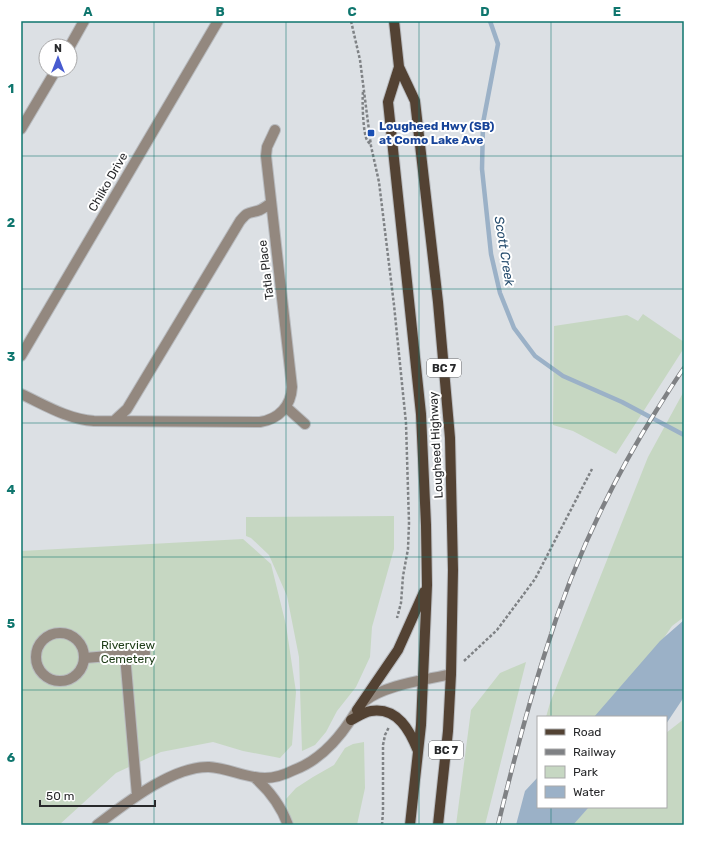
<svg xmlns="http://www.w3.org/2000/svg" width="705" height="846" font-family="Rubik,sans-serif">
  <rect width="100%" height="100%" fill="#dce0e4"/>
  <path fill="#c6d7c2" d="M643 314 684 342V348L616 454 573 431 553 425 554 326 627 315 638 321Z
    M684 391V617L672 626 636 679 597 717H546L550 703 648 457Z
    M394 516V549L372 627 370 657 356 687 337 711 326 732 315 745 302 751 299 657 287 596 269 555 251 538 246 536V517Z
    M243 539 271 564 286 625 296 692 292 745 280 758 243 751 213 742 161 752 116 773 59 825H21V551Z
    M526 662 485 825H456L471 710 500 673Z
    M684 719V825H572L589 807H666V733Z
    M364 742 365 788 357 825H294L288 813 286 799 296 788 313 777 334 765 345 748 353 744Z"/>
  <path fill="#9bb1c7" d="M684 620V697L666 724V717H594L660 641Z
    M538 777V807H589L573 825H516L525 791Z"/>
  <g fill="none" stroke-linecap="round" stroke-linejoin="round">
    <path stroke="#9bb1c7" stroke-width="4.5" d="M490 21 498 44 483 123 482 169 491 254 500 293 514 328 535 356 563 376 622 402 684 435"/>
    <defs>
      <path id="minor" d="M70 46 84 21
        M21 129 56 70
        M21 356 218 21
        M21 394C45 405 67 419 94 421L260 422C279 419 291 406 292 387L266 156 267 147 275 130
        M286 407 305 424
        M114 421 127 409 240 221C249 210 249 214 260 210 264 208 268 205 271 203
        M36 657a24 24 0 1 1 48 0a24 24 0 1 1-48 0Z
        M125 655 137 795
        M85 658 145 653
        M254 777C269 790 281 806 288 825
        M97 825C125 804 172 766 209 767 228 768 246 778 265 778 275 778 286 774 294 770 318 761 336 742 350 721 355 714 358 707 365 701 384 685 426 680 451 674"/>
      <path id="major" d="M394 21 399 67 415 101 438 302 450 438 453 570 451 674 448 731 438 825
        M399 67 388 102 421 414 426 525 427 585 421 725 410 825
        M357 710 398 650 424 592
        M351 720C357 717 364 712 371 711 398 707 410 731 418 751"/>
    </defs>
    <use href="#minor" stroke="#b8bbbf" stroke-width="12"/>
    <use href="#major" stroke="#b8bbbf" stroke-width="12"/>
    <path stroke="#7f8285" stroke-width="2.5" stroke-dasharray="3 2" stroke-linecap="butt" d="M351 21 360 60 371 146 379 182 394 305 406 423 409 523 408 549 403 576 401 603 397 618
      M363 92C362 101 363 133 367 140 368 142 370 144 371 145
      M464 661 497 630 535 579 592 469
      M382 825 383 811V745L385 735 389 727"/>
    <use href="#minor" stroke="#93887f" stroke-width="10"/>
    <use href="#major" stroke="#534233" stroke-width="10"/>
    <defs>
      <path id="rail" d="M498 825C512 767 527 709 545 653 571 568 609 486 656 411 665 397 674 382 684 368"/>
    </defs>
    <use href="#rail" stroke="#7f8184" stroke-width="4.5"/>
    <use href="#rail" stroke="#fff" stroke-width="3" stroke-dasharray="9" stroke-linecap="butt"/>
  </g>
  <path fill="none" stroke="#0f766e" stroke-width="1" stroke-opacity="0.55" d="M154 21V825M286 21V825M419 21V825M551 21V717M21 156H684M21 289H684M21 423H684M21 557H684M21 690H684M551 807V825"/>
  <rect fill="#1a4fb4" stroke="#fff" stroke-width="1.5" x="367" y="129" width="8" height="8" rx="2"/>
  <g text-anchor="middle" stroke-width="4" stroke-linejoin="round" paint-order="stroke">
    <g fill="#fff" stroke="#68696b" stroke-width="1">
      <rect x="427" y="359" width="34" height="18" rx="3"/>
      <rect x="429" y="741" width="34" height="18" rx="3"/>
    </g>
    <g font-size="11" font-weight="bold" fill="#28292b">
      <text x="444" y="372">BC 7</text>
      <text x="446" y="754">BC 7</text>
    </g>
    <g font-size="12" font-weight="bold" fill="#164399" stroke="#fff" text-anchor="start">
      <text x="379" y="130">Lougheed Hwy (SB)<tspan x="379" dy="14">at Como Lake Ave</tspan></text>
    </g>
    <g font-size="12" fill="#28292b" stroke="#fff">
      <text transform="translate(108 182) rotate(-60)" y="4">Chilko Drive</text>
      <text transform="translate(266 270) rotate(-97)" y="4">Tatla Place</text>
      <text transform="translate(436 445) rotate(-93)" y="4">Lougheed Highway</text>
    </g>
    <g font-size="12" fill="#1e3c17" stroke="#fff">
      <text x="128" y="649">Riverview<tspan x="128" dy="14">Cemetery</tspan></text>
    </g>
    <g font-size="13" font-style="italic" fill="#284e6f" stroke="#fff">
      <text transform="translate(505 251) rotate(81)" y="5">Scott Creek</text>
    </g>
  </g>
  <rect width="705" height="846" fill="none" stroke="#ffffff" stroke-width="44"/>
  <rect x="537" y="716" width="130" height="92" fill="#ffffff" stroke="#a9a9aa"/>
  <rect x="545" y="729" width="20" height="6" fill="#534233" stroke="#a9a9aa"/>
  <text x="573" y="736" font-size="12" fill="#28292b">Road</text>
  <rect x="545" y="749" width="20" height="6" fill="#7f8184" stroke="#a9a9aa"/>
  <text x="573" y="756" font-size="12" fill="#28292b">Railway</text>
  <rect x="545" y="766" width="20" height="12" fill="#c6d7c2" stroke="#a9a9aa"/>
  <text x="573" y="776" font-size="12" fill="#28292b">Park</text>
  <rect x="545" y="786" width="20" height="12" fill="#9bb1c7" stroke="#a9a9aa"/>
  <text x="573" y="796" font-size="12" fill="#28292b">Water</text>
  <g transform="translate(58 58)"><circle r="19" fill="#ffffff" stroke="#a9a9aa"/>
  <path d="M0-3L7 15L0 10L-7 15Z" fill="#475bd0"/>
  <text y="-6" font-size="11" font-weight="bold" text-anchor="middle" fill="#28292b">N</text>
  </g>
  <path d="M40 800v6h115v-6" fill="none" stroke="#28292b" stroke-width="2"/>
  <text x="46" y="800" font-size="12" fill="#28292b" stroke="#ffffff" stroke-width="3" paint-order="stroke">50 m</text>
  <rect x="22" y="22" width="661" height="802" fill="none" stroke="#0f766e" stroke-width="1.5"/>
  <g font-size="13" text-anchor="middle" font-weight="bold" fill="#0f766e">
    <text x="88" y="16">A</text>
    <text x="220" y="16">B</text>
    <text x="352" y="16">C</text>
    <text x="485" y="16">D</text>
    <text x="617" y="16">E</text>
    <text x="11" y="93">1</text>
    <text x="11" y="227">2</text>
    <text x="11" y="361">3</text>
    <text x="11" y="494">4</text>
    <text x="11" y="628">5</text>
    <text x="11" y="762">6</text>
  </g>
</svg>
